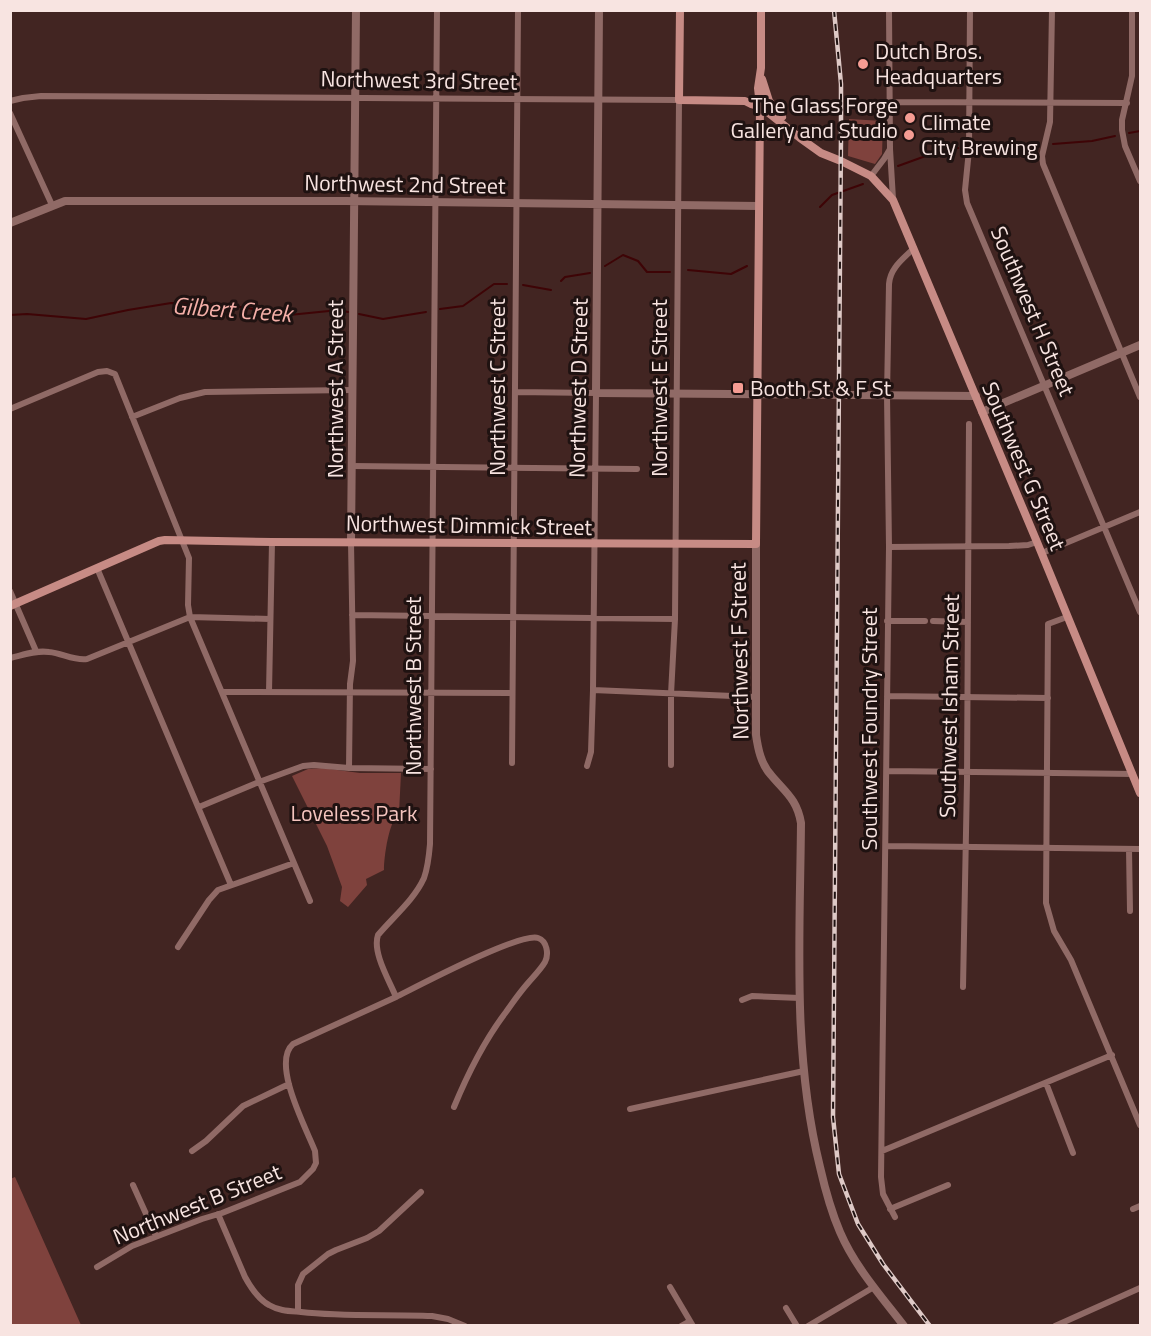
<svg xmlns="http://www.w3.org/2000/svg" width="1151" height="1336" font-family="'Titillium Web',sans-serif">
  <rect width="100%" height="100%" fill="#422522"/>
  <path fill="#7f423d" d="M849 119 883 121 882 154 875 164 848 156Z
    M322 768 360 773H401L399 813C389 821 384 856 384 870L366 879 367 885 348 907 340 901 342 887 327 846 292 776 308 769Z
    M15 1177 81 1325H11L10 1179Z"/>
  <g fill="none" stroke-linecap="round" stroke-linejoin="round">
    <path stroke="#3e0406" stroke-width="2" d="M1129 133 1140 131
      M1053 144 1092 141 1115 136
      M976 148 1037 146
      M898 166 945 149 958 148
      M820 207 832 195 863 184
      M605 266 623 255 638 261 647 272H670
      M688 270 731 274 747 266
      M561 281 565 277 590 273
      M523 285 551 290
      M440 309 463 306 494 284H507
      M359 314 383 319 426 312
      M10 315 27 314 86 319 128 310 171 303 222 304 289 315 339 310 348 312"/>
    <path stroke="#906a66" stroke-width="6" d="M889 10 890 149 893 199
      M970 10 969 150 965 190 967 203 1140 612
      M1052 10 1050 122 1042 156 1043 164 1140 397
      M1132 10V76L1122 120V130L1125 146 1140 181
      M10 101 23 98 41 96 679 100 675 619 671 694V765
      M889 102 1127 103
      M10 113 52 205
      M871 176 884 159 890 149
      M515 392 596 393 593 690 591 752 587 766
      M10 409 98 372 107 371 115 374 189 558 188 605 190 617 310 901
      M132 417 180 398 205 392 353 390
      M352 466 637 469
      M889 547 1009 546 1028 545 1037 542
      M1042 553 1140 512
      M97 568 231 885
      M10 591 36 651
      M352 615 675 619
      M1067 617 1048 624 1046 903 1054 931 1071 960 1140 1125
      M887 621H925
      M933 621 968 622
      M10 658C23 655 36 650 49 652 62 653 74 661 87 659L190 617 270 619
      M593 690 756 697
      M222 692 512 693
      M269 692 272 542
      M887 696 1048 698
      M512 763 518 10
      M349 768 350 684 353 661 351 542
      M887 771 1133 774
      M199 807 259 782 303 766 314 765 349 768 431 769
      M886 846 1140 849
      M1129 849 1130 911
      M178 947 209 900 218 890 294 863
      M963 987 967 781 969 424
      M396 997C418 986 520 932 538 938 547 941 549 954 545 962 541 969 534 976 528 983 520 992 513 1002 506 1012 484 1041 468 1073 454 1107
      M742 1000 752 996 800 998
      M1046 1083 1073 1153
      M630 1109 804 1071
      M192 1151 206 1141 243 1106 289 1084
      M882 1151 1112 1055
      M133 1185 156 1236
      M890 1209 948 1185
      M1133 1209 1140 1206
      M218 1214 245 1277C251 1288 258 1299 269 1305 279 1311 290 1311 301 1312 344 1317 389 1314 432 1316L448 1319 465 1326
      M895 1217 883 1194 881 1177 889 547 887 395 889 284C890 268 903 259 914 248
      M97 1267 132 1246 202 1219 222 1213 300 1182 313 1169 316 1163 315 1151C306 1128 271 1063 293 1044L396 997C389 980 372 952 378 935 393 917 414 900 424 878 428 867 429 856 430 844L437 10
      M670 1287 693 1326
      M786 1308 797 1326
      M298 1311V1285L303 1274 328 1254 336 1250 367 1238 379 1231 421 1192
      M681 1326 690 1321
      M808 1326 874 1287
      M1055 1326 1140 1288"/>
    <path stroke="#906a66" stroke-width="8" d="M599 10 596 393 976 396
      M10 223 65 201H345L759 206
      M982 412 1140 345
      M351 542 356 10
      M756 544V735C758 749 761 764 771 775 785 792 797 799 801 823 800 938 792 1054 820 1167 825 1189 831 1211 840 1232 855 1267 881 1296 904 1326"/>
    <path stroke="#c78b85" stroke-width="8" d="M680 10 679 100 745 101 751 104 760 106 800 138 821 153 841 161 871 176 893 200 1037 542 1140 793
      M762 79 769 101 782 117
      M10 606 159 541 165 540 272 542 756 544 760 106 758 88 761 68V10"/>
    <defs>
      <path id="rail" d="M834 10 841 84V136L833 1117 839 1174 858 1224 883 1264 930 1326"/>
    </defs>
    <use href="#rail" stroke="#dec9c6" stroke-width="4.5"/>
    <use href="#rail" stroke="#1f1211" stroke-width="2" stroke-dasharray="7" stroke-linecap="butt"/>
  </g>
  <g fill="#f59c93" stroke="#1f1211" stroke-width="2">
    <circle cx="863" cy="64" r="6"/>
    <circle cx="910" cy="118" r="6"/>
    <circle cx="909" cy="135" r="6"/>
    <rect x="732" y="382" width="12" height="12" rx="3"/>
  </g>
  <g text-anchor="middle" stroke-width="6" stroke-linejoin="round" paint-order="stroke">
    <g font-size="22" fill="#f8e4e1" stroke="#1f1211" text-anchor="start">
      <text x="875" y="59">Dutch Bros.<tspan x="875" dy="25">Headquarters</tspan></text>
      <text x="898" y="113" text-anchor="end">The Glass Forge<tspan x="898" dy="25">Gallery and Studio</tspan></text>
      <text x="921" y="130">Climate<tspan x="921" dy="25">City Brewing</tspan></text>
      <text x="750" y="396">Booth St &amp; F St</text>
    </g>
    <g font-size="22" fill="#f8e4e1" stroke="#1f1211">
      <text transform="translate(419 80) rotate(1)" y="8">Northwest 3rd Street</text>
      <text transform="translate(405 184) rotate(1)" y="8">Northwest 2nd Street</text>
      <text transform="translate(1033 311) rotate(67)" y="8">Southwest H Street</text>
      <text transform="translate(497 387) rotate(-90)" y="8">Northwest C Street</text>
      <text transform="translate(578 388) rotate(-89)" y="8">Northwest D Street</text>
      <text transform="translate(659 388) rotate(-90)" y="8">Northwest E Street</text>
      <text transform="translate(335 389) rotate(-90)" y="8">Northwest A Street</text>
      <text transform="translate(1024 466) rotate(67)" y="8">Southwest G Street</text>
      <text transform="translate(469 525) rotate(1)" y="8">Northwest Dimmick Street</text>
      <text transform="translate(739 651) rotate(-91)" y="8">Northwest F Street</text>
      <text transform="translate(413 686) rotate(-90)" y="8">Northwest B Street</text>
      <text transform="translate(949 706) rotate(-89)" y="8">Southwest Isham Street</text>
      <text transform="translate(869 729) rotate(-90)" y="8">Southwest Foundry Street</text>
      <text transform="translate(197 1204) rotate(-22)" y="8">Northwest B Street</text>
    </g>
    <g font-size="22" fill="#f4c4be" stroke="#1f1211">
      <text x="354" y="821">Loveless Park</text>
    </g>
    <g font-size="24" font-style="italic" fill="#f5afa8" stroke="#1f1211">
      <text transform="translate(232 310) rotate(4)" y="8">Gilbert Creek</text>
    </g>
  </g>
  <rect width="1151" height="1336" fill="none" stroke="#f8e4e1" stroke-width="24"/>
</svg>
